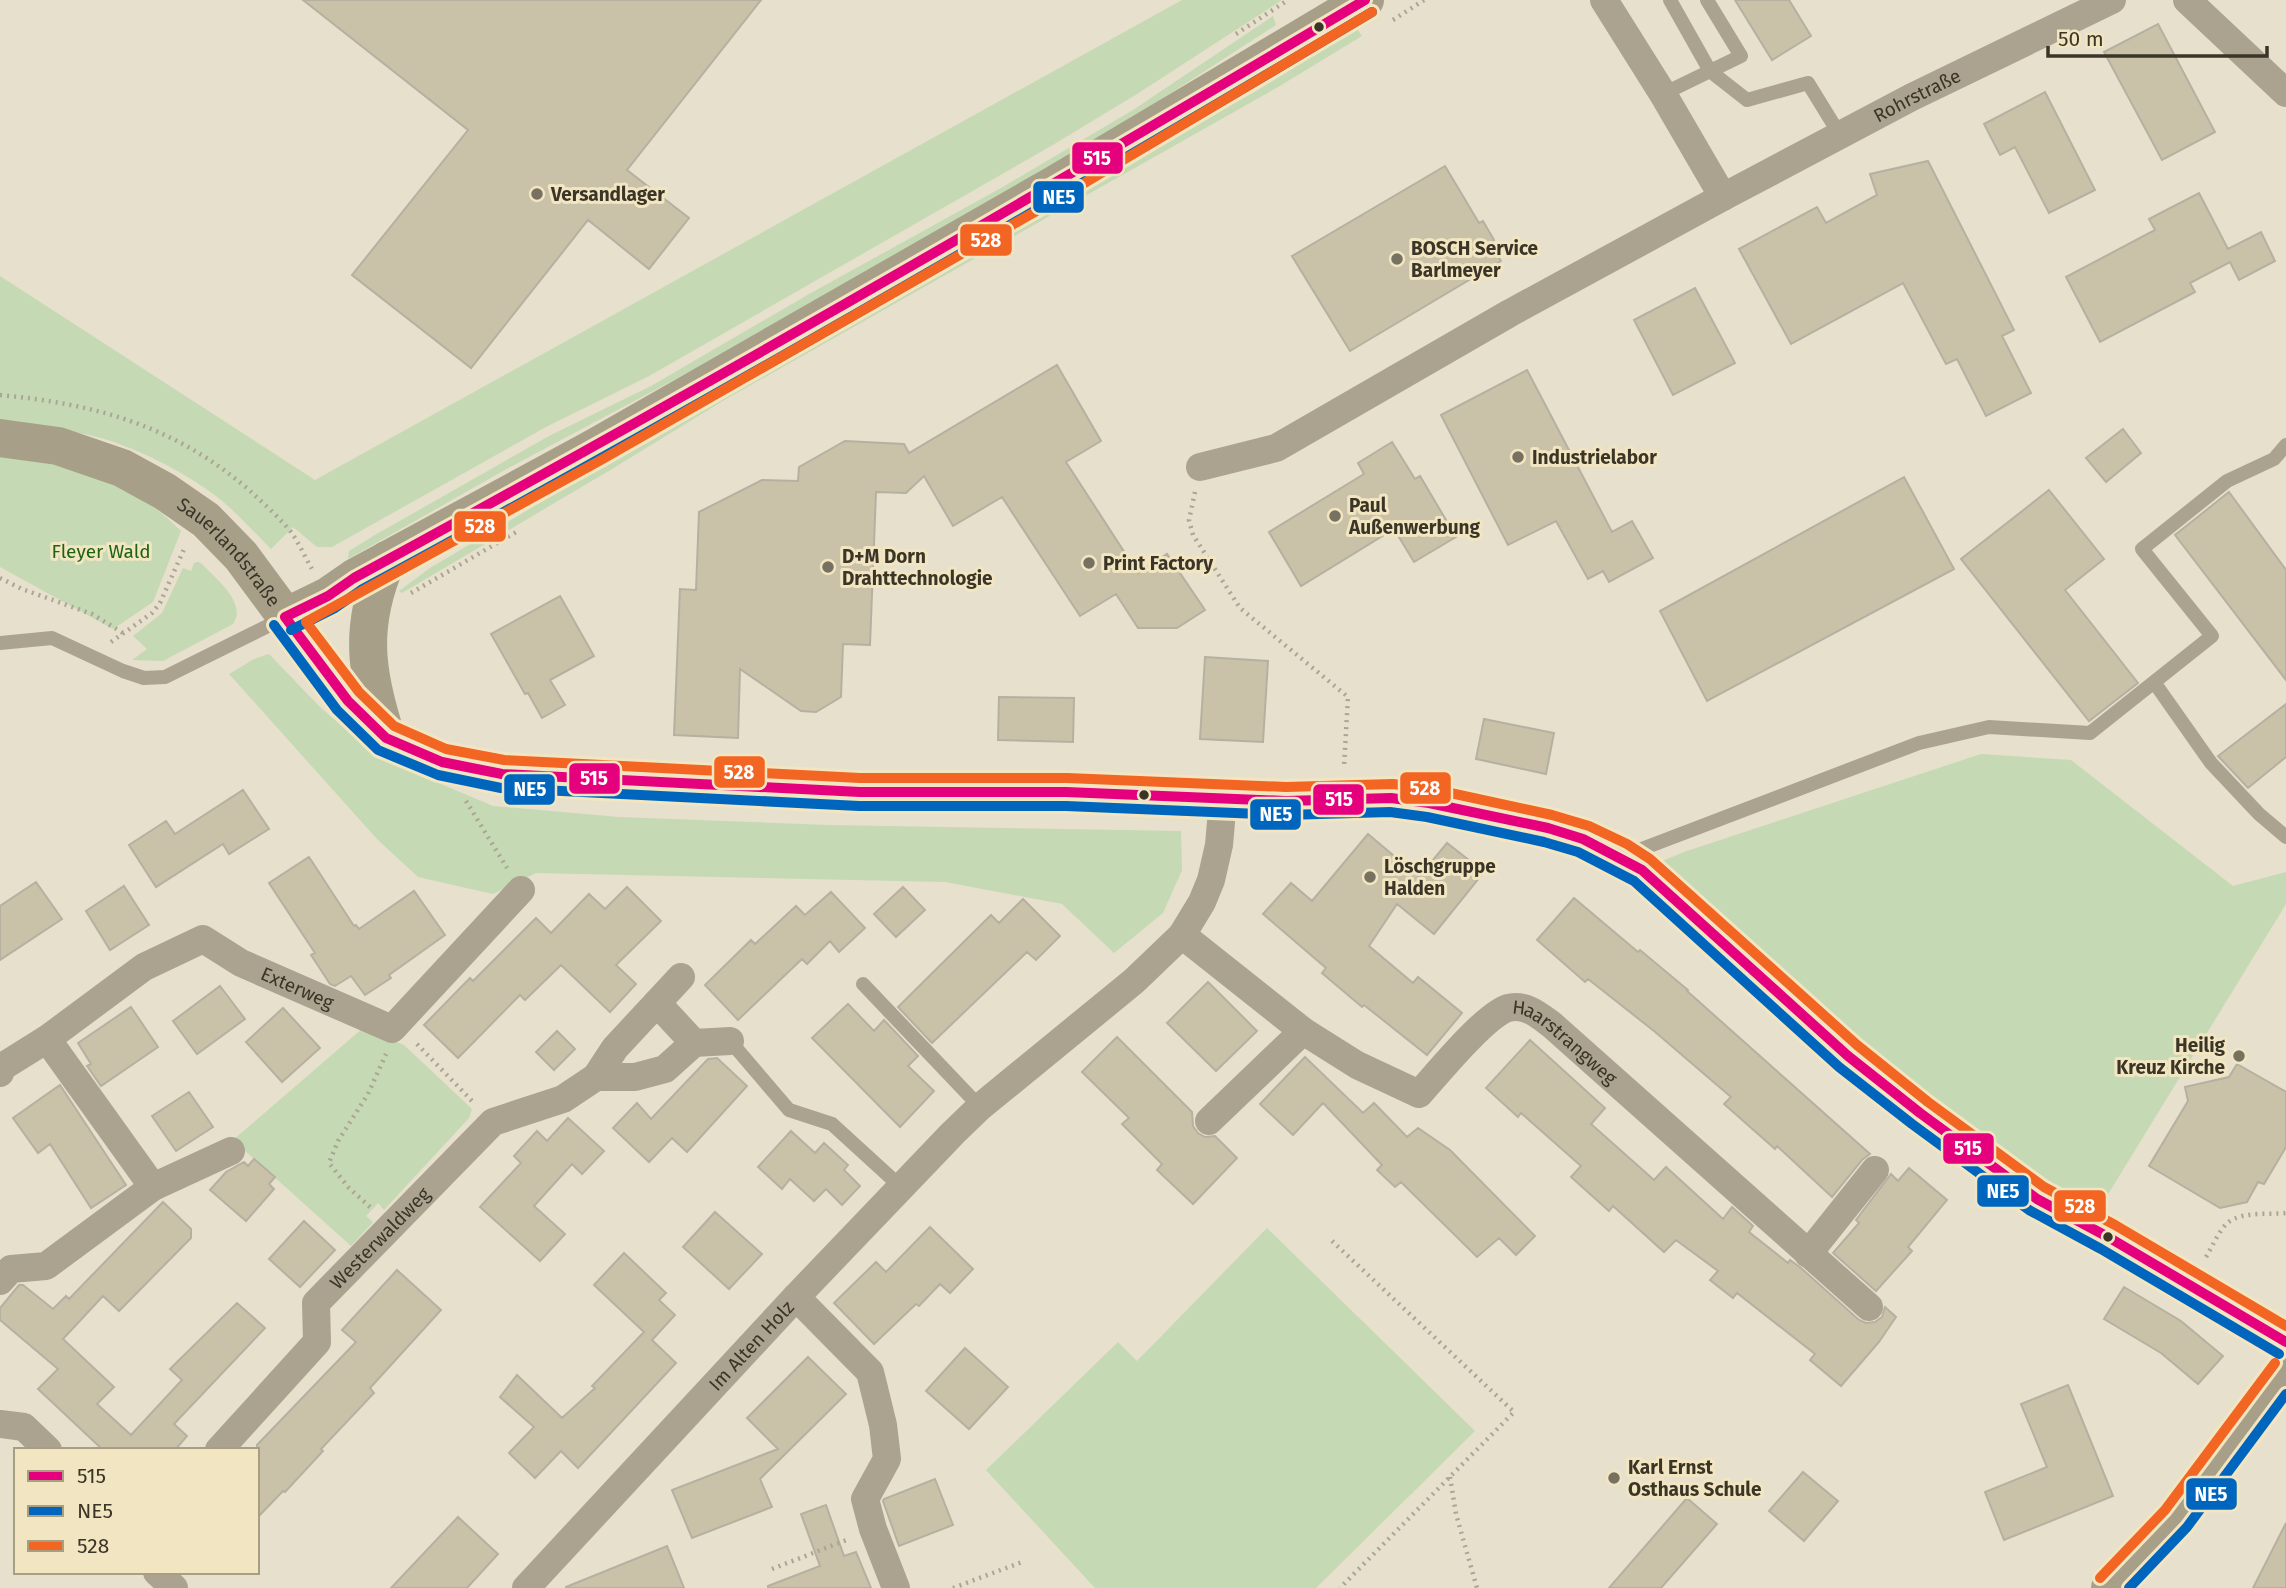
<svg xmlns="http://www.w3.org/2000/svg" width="2286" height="1588" font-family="'Fira Sans',sans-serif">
  <rect width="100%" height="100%" fill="#e7e0cc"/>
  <path fill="#c4d9b4" d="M1182 0H1282L1137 94 1051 146 649 376 546 427 332 547H317L293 527 271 549C255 533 239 515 221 500 190 475 140 449 101 438 69 429 34 427 0 424V276L315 480Z
    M1273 16 1276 25 1117 128 734 348 503 471 348 559 349 551 375 535 549 436 651 386 811 293 1001 188 1133 110Z
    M1357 29 1362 36 1278 87 726 399 612 469 402 593 399 591 430 568 592 472 653 433 1154 146 1253 93Z
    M0 451C52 459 109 477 152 506 163 513 172 523 181 531L153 602 113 629 0 567Z
    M197 562 201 563C214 577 248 603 233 624L163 661 132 660 147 649 133 636 162 613 183 568 191 571 194 563Z
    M269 654 320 707 377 757 493 806 619 817 827 825 1181 831 1182 870 1163 913 1114 953 1062 904 945 882 536 873 493 894 418 877 377 839 229 674 254 659Z
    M1981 754 2071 760 2233 886 2286 872V904L2099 1209C2006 1182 1912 1090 1841 1026 1781 971 1720 917 1660 862L1684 852Z
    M363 1028 404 1045 472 1109 469 1118 384 1210 378 1203 366 1216 373 1222 351 1246 233 1140Z
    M1267 1228 1475 1431 1316 1588H1095L986 1470 1118 1342 1137 1361Z"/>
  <path fill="#c9c1a8" stroke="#b6b0a1" stroke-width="2" d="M303 0H761L627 170 689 218 649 269 588 220 471 368 352 275 468 130Z
    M1735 0H1789L1811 36 1772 60Z
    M2158 24 2215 132 2162 160 2104 52Z
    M2045 92 2095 190 2049 213 2015 147 2000 155 1984 124Z
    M1928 161 2014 330 2002 336 2031 393 1986 416 1957 359 1946 364 1903 283 1791 344 1739 249 1817 207 1826 223 1877 195 1870 174Z
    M1445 166 1479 223 1483 221 1494 240 1490 243 1501 261 1350 351 1292 256Z
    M2199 193 2228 249 2261 232 2275 261 2239 280 2230 262 2190 283 2195 292 2100 342 2066 277 2155 230 2149 219Z
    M1695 288 1735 363 1673 395 1634 320Z
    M1057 365 1101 441 1066 462 1138 573 1167 554 1205 610 1177 628H1138L1116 594 1080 616 1002 497 953 526 924 476 906 493 876 492 870 645 843 644 841 697 816 712 801 711 740 669 738 738 674 735 680 589 696 590 699 512 762 480 798 481 799 467 845 441 904 444 909 453Z
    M1527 370 1612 532 1632 521 1653 558 1609 582 1603 571 1588 579 1556 521 1508 545 1441 415Z
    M2123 429 2141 453 2106 482 2086 458Z
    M1392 442 1415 479 1420 476 1456 537 1414 562 1394 529 1301 586 1269 532 1364 474 1358 463Z
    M1904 477 1954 569 1707 701 1660 611Z
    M2049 490 2104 559 2065 590 2138 683 2089 721 1961 559Z
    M2229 492 2286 570V680L2175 535Z
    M560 596 594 656 550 680 565 705 542 718 528 693 525 694 491 634Z
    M1205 657 1268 661 1263 742 1200 739Z
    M999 697 1074 698 1073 742 998 740Z
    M2286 704V757L2248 788 2218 756Z
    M1484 719 1554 733 1546 774 1476 759Z
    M243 790 269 829 229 854 223 844 156 887 129 845 166 821 175 834Z
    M1368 834 1419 877 1447 843 1484 872 1434 934 1397 904 1369 946 1413 983 1418 977 1462 1013 1427 1055 1364 1005 1362 1007 1322 973 1326 968 1263 914 1291 883 1312 901Z
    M309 857 354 926 356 925 359 929 414 891 445 935 389 975 391 978 365 995 351 976 335 986 330 984 311 955 315 953 269 883Z
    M36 882 62 919 0 960V906Z
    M124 886 149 925 110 950 86 911Z
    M627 887 661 921 616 965 636 984 610 1012 561 965 525 1000 520 995 458 1058 424 1025 470 978 473 981 536 918 551 933 589 894 605 909Z
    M903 887 925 910 896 937 874 914Z
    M831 892 865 928 839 952 830 941 807 964 802 959 738 1020 705 985 751 940 755 944 796 906 805 915Z
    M1574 898 1638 952 1640 950 1688 990 1687 991 1870 1154 1862 1160 1832 1197 1777 1146 1775 1149 1724 1104 1731 1097 1654 1031 1588 979 1585 982 1537 940Z
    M1023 899 1060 936 1036 960 1027 952 932 1043 898 1007 991 915 999 923Z
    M1208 982 1257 1031 1216 1071 1167 1023Z
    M220 986 245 1019 197 1054 173 1021Z
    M848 1004 874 1031 884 1020 918 1056 908 1066 934 1091 900 1127 812 1038Z
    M131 1007 158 1047 101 1086 87 1066 91 1064 78 1043Z
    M283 1008 320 1048 282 1082 246 1042Z
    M557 1031 575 1049 554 1070 536 1052Z
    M1117 1037 1192 1112 1193 1126 1198 1133 1205 1137 1215 1136 1237 1158 1193 1204 1157 1170 1162 1164 1122 1124 1129 1118 1082 1072Z
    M1530 1040 1605 1108 1591 1124 1654 1180 1666 1167 1723 1219 1732 1207 1753 1226 1749 1232 1788 1263 1790 1260 1801 1268 1859 1320 1866 1323 1875 1322 1882 1317 1885 1307 1896 1317 1879 1342 1841 1386 1810 1360 1815 1354 1737 1293 1733 1298 1710 1280 1718 1271 1676 1240 1664 1252 1613 1206 1609 1211 1571 1177 1581 1166 1521 1113 1518 1117 1486 1088Z
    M1305 1057 1363 1113 1374 1103 1407 1137 1418 1128 1450 1150 1535 1236 1516 1255 1499 1238 1477 1257 1401 1182 1395 1187 1377 1170 1382 1165 1323 1103 1293 1135 1260 1104Z
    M717 1058 747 1086 687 1152 672 1138 649 1162 613 1128 637 1103 651 1119 708 1059Z
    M2237 1064 2286 1092V1147L2264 1184 2258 1182 2247 1202 2220 1208 2149 1166 2188 1101 2185 1087 2229 1077Z
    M60 1085 126 1185 91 1208 50 1144 38 1153 13 1118Z
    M189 1092 213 1127 176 1151 152 1116Z
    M568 1118 604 1151 582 1174 572 1164 534 1206 565 1234 540 1261 480 1207 521 1163 514 1156 537 1131 547 1141Z
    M791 1131 815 1153 824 1143 848 1165 844 1170 860 1186 842 1205 826 1189 814 1201 790 1179 782 1189 758 1167Z
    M254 1159 275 1177 269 1184 274 1189 246 1221 210 1190 226 1172 244 1162 248 1166Z
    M1909 1168 1947 1200 1908 1247 1912 1251 1876 1291 1833 1253 1859 1223 1856 1220 1891 1174 1898 1181Z
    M163 1202 191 1229V1238L119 1311 103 1296 63 1339 114 1387 97 1404 131 1435 182 1380 170 1369 237 1303 265 1328 174 1424 187 1436 175 1450H103L38 1389 58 1369 0 1320V1308L19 1285H23L53 1309 66 1296 69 1299Z
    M715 1212 762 1254 729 1289 683 1247Z
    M304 1221 335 1250 300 1287 269 1259Z
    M930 1227 973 1269 950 1293 940 1284 919 1306 916 1304 874 1344 834 1303 876 1262 886 1272Z
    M624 1253 666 1293 659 1300 675 1315 652 1340 676 1363 578 1468 561 1451 535 1478 509 1453 534 1427 500 1397 517 1375 562 1418 595 1388 592 1386 644 1332 594 1285Z
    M397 1270 441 1310 370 1388 374 1393 321 1449 323 1451 285 1492 283 1491 257 1518V1445L356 1342 342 1330Z
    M2124 1287 2181 1321 2223 1356 2198 1384 2161 1353 2104 1319Z
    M965 1348 1008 1387 969 1429 926 1391Z
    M808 1357 846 1394 760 1479 772 1507 692 1538 672 1490 778 1449 747 1418Z
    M2068 1385 2113 1496 2004 1540 1985 1492 2047 1467 2021 1404Z
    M1803 1472 1838 1501 1804 1541 1769 1511Z
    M935 1479 953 1525 899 1546 883 1501 884 1499Z
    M1687 1498 1717 1524 1661 1588H1609Z
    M826 1505 844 1556 856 1552 871 1588H768V1586L820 1566 801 1514Z
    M458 1517 498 1554 467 1588H391Z
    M2286 1523V1588H2253Z
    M667 1546 684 1588H566V1587Z"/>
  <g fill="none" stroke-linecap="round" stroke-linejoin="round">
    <path stroke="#aca596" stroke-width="4.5" stroke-dasharray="2 5" stroke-linecap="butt" d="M1393 20 1424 0
      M1236 34 1288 0
      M0 395C96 404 175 426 249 490 263 503 279 517 291 532 299 543 305 557 312 569
      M1195 492 1189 520 1193 535 1240 608 1348 697 1344 767
      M0 578 22 589 92 614 123 633
      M411 593 518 531
      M111 642 152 613 160 603 185 547
      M466 801 507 868
      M417 1044 474 1103
      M370 1207 349 1188 329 1163 338 1141 368 1094 386 1054
      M1332 1241 1514 1412 1340 1588
      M2206 1257C2212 1247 2216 1237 2223 1228 2235 1210 2267 1215 2286 1213
      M1450 1477 1456 1514 1477 1588
      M772 1569 849 1539
      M953 1588 1022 1562"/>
    <path stroke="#aba390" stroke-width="14" d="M1670 0 1710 71 1747 100 1808 83 1840 135
      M1663 94 1741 56 1707 0
      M0 643 52 638 123 671 144 678 165 677 284 618
      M2154 682 2211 763 2259 814 2286 837
      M1626 855 1919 743 1989 727 2090 733 2212 636 2142 549 2227 481 2274 459 2286 445
      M863 984 980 1107
      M730 1041 789 1110 832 1124 901 1187"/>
    <g stroke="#aba390" stroke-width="28">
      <path d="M2187 0 2286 93"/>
      <path id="s1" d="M1723 197 1912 97 2112 0"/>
      <path d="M1200 467 1276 448 1510 313 1723 197 1663 94 1604 0"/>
      <path id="s2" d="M1182 935 1303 1031 1357 1065 1419 1094C1438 1073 1484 1016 1508 1008 1525 1003 1540 1016 1552 1025L1869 1307"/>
      <path d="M657 1003 694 1043"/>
      <path d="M47 1039 153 1187"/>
      <path id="s3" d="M0 1073 2 1067 47 1039 144 967 203 939 241 963 392 1029 521 890"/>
      <path d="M596 1077 615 1048 681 977"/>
      <path d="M1209 1121 1303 1031"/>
      <path d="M1808 1254 1875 1170"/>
      <path d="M0 1281 11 1269 46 1266 153 1187 231 1151"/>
      <path d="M796 1297 870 1372 883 1425 887 1459 865 1499 873 1529 896 1588"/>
      <path d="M0 1424 24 1427 48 1450"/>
      <path id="s4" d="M219 1450 317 1342 316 1303 493 1122 563 1099 596 1077H635L665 1069 694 1043 730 1041"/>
      <path d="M157 1572 174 1588"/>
      <path id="s5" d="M526 1588 796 1297 953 1133 980 1107 1134 981 1182 935 1202 902 1211 880 1219 845 1223 799"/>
    </g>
    <g stroke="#a89f89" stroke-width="38">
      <path id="s6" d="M0 438 58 446 122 468 164 491 206 520 241 556 348 701 386 738 442 762 502 774 751 788 903 793 1144 794 1286 801 1342 798H1391L1429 803 1548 828 1583 839 1621 857 1642 870 1848 1056 1920 1113 2037 1199 2108 1237 2286 1342"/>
      <path d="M285 617 328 596 354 578 594 448 1054 185 1365 0"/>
      <path d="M386 736C365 671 359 625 387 560"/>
      <path d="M2110 1588 2176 1519 2286 1371"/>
    </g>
    <defs>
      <path id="bus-1" d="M285 617 348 701 386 738 442 762 502 774 860 792H1066L1286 801 1391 798 1429 803 1548 828 1583 839 1642 870 1848 1056 1920 1113 2037 1199 2108 1237 2286 1342
        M285 617 328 596 354 578C695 393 1031 199 1365 0"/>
      <path id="bus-2" d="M274 625 337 710 378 750 438 775 501 788 859 806H1066L1285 815 1390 812 1427 817 1544 842 1578 852 1634 881 1839 1067 1912 1124 2029 1210 2101 1249 2279 1354
        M291 630 335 608 361 590C703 405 1038 211 1372 12
        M2129 1588 2187 1527 2286 1394"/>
      <path id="bus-3" d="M1372 12 1061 197 601 460 306 622 359 692 394 726 446 749 504 760 860 778H1067L1286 787 1393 784 1432 789 1552 815 1589 826 1627 844 1650 859 1857 1045 1928 1102 2044 1187 2115 1225 2286 1326
        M2100 1578 2165 1510 2275 1363"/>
    </defs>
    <use href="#bus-1" stroke="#f2e5c1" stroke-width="16"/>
    <use href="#bus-2" stroke="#f2e5c1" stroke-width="16"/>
    <use href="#bus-3" stroke="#f2e5c1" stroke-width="16"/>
    <use href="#bus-1" stroke="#e5007d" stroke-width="10"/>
    <use href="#bus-2" stroke="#0065bd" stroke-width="10"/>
    <use href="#bus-3" stroke="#f26522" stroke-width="10"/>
  </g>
  <g fill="#3a3527" stroke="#f2e5c1" stroke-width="2.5">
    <circle cx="1319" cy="27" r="6"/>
    <circle cx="1144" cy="795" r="6"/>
    <circle cx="2108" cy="1237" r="6"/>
  </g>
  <g fill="#777161" stroke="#f2e5c1" stroke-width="2.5">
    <circle cx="537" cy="194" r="7"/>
    <circle cx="1397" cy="259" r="7"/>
    <circle cx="1518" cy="457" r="7"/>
    <circle cx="1335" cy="516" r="7"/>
    <circle cx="1089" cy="563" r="7"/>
    <circle cx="828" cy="567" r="7"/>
    <circle cx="1370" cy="877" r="7"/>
    <circle cx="2239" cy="1056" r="7"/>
    <circle cx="1614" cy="1478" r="7"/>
  </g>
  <g text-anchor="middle" stroke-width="6" stroke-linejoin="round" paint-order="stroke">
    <g font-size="19" fill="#3a3527" stroke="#f2e5c1">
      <text dy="7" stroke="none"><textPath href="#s1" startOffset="219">Rohrstraße</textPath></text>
      <text dy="7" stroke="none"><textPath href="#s6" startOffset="264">Sauerlandstraße</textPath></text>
      <text dy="7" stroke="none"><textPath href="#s3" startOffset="352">Exterweg</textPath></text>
      <text dy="7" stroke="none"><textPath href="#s2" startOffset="480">Haarstrangweg</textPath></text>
      <text dy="7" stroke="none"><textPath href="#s4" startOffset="276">Westerwaldweg</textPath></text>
      <text dy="7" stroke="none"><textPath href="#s5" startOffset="331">Im Alten Holz</textPath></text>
    </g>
    <g font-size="19" font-weight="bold" fill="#3a3527" stroke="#f2e5c1" text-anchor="start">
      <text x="551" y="201">Versandlager</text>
      <text x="1411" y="255">BOSCH Service<tspan x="1411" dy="22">Barlmeyer</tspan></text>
      <text x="1532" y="464">Industrielabor</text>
      <text x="1349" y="512">Paul<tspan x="1349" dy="22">Außenwerbung</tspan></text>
      <text x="842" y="563">D+M Dorn<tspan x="842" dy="22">Drahttechnologie</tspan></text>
      <text x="1103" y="570">Print Factory</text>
      <text x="1384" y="873">Löschgruppe<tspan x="1384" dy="22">Halden</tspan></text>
      <text x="2225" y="1052" text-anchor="end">Heilig<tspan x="2225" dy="22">Kreuz Kirche</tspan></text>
      <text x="1628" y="1474">Karl Ernst<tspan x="1628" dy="22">Osthaus Schule</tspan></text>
    </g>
    <g font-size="19" fill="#1d6411" stroke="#f2e5c1">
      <text x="101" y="558">Fleyer Wald</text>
    </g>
  </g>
  <g stroke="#f2e5c1" stroke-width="2.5">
    <rect x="1071" y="141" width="53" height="34" rx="7" fill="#e5007d"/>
    <rect x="1032" y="180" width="53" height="34" rx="7" fill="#0065bd"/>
    <rect x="959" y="223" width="54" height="34" rx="7" fill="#f26522"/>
    <rect x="453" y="510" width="54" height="33" rx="7" fill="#f26522"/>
    <rect x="713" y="755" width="53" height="34" rx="7" fill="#f26522"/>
    <rect x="568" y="762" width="53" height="33" rx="7" fill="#e5007d"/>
    <rect x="1399" y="771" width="53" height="34" rx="7" fill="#f26522"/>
    <rect x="503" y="773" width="53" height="33" rx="7" fill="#0065bd"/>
    <rect x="1312" y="783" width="53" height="33" rx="7" fill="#e5007d"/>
    <rect x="1249" y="798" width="53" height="33" rx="7" fill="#0065bd"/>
    <rect x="1942" y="1132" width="53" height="33" rx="7" fill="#e5007d"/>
    <rect x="1976" y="1174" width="54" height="34" rx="7" fill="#0065bd"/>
    <rect x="2053" y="1189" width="54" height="34" rx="7" fill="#f26522"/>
    <rect x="2185" y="1477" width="53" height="34" rx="7" fill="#0065bd"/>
  </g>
  <g font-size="19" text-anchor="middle" font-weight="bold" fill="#fff">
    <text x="1097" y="165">515</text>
    <text x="1059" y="204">NE5</text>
    <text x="986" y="247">528</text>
    <text x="480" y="533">528</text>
    <text x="739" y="779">528</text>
    <text x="594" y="785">515</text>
    <text x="1425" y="795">528</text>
    <text x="530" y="796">NE5</text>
    <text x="1339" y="806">515</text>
    <text x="1276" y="821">NE5</text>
    <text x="1968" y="1155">515</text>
    <text x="2003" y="1198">NE5</text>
    <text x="2080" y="1213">528</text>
    <text x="2211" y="1501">NE5</text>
  </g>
  <rect x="14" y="1448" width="245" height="126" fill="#f2e5c1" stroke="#a89f83" stroke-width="2"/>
  <rect x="28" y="1471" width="35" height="10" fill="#e5007d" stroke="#a89f83" stroke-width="2"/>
  <text x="77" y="1483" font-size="21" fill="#3a3527">515</text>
  <rect x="28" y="1506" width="35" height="10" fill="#0065bd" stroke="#a89f83" stroke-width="2"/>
  <text x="77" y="1518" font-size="21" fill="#3a3527">NE5</text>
  <rect x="28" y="1541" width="35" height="10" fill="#f26522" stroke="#a89f83" stroke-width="2"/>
  <text x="77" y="1553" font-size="21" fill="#3a3527">528</text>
  <path d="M2048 46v10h219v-10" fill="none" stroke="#3a3527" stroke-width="3.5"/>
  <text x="2058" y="46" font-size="21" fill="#3a3527" stroke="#f2e5c1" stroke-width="5" paint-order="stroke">50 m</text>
</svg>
